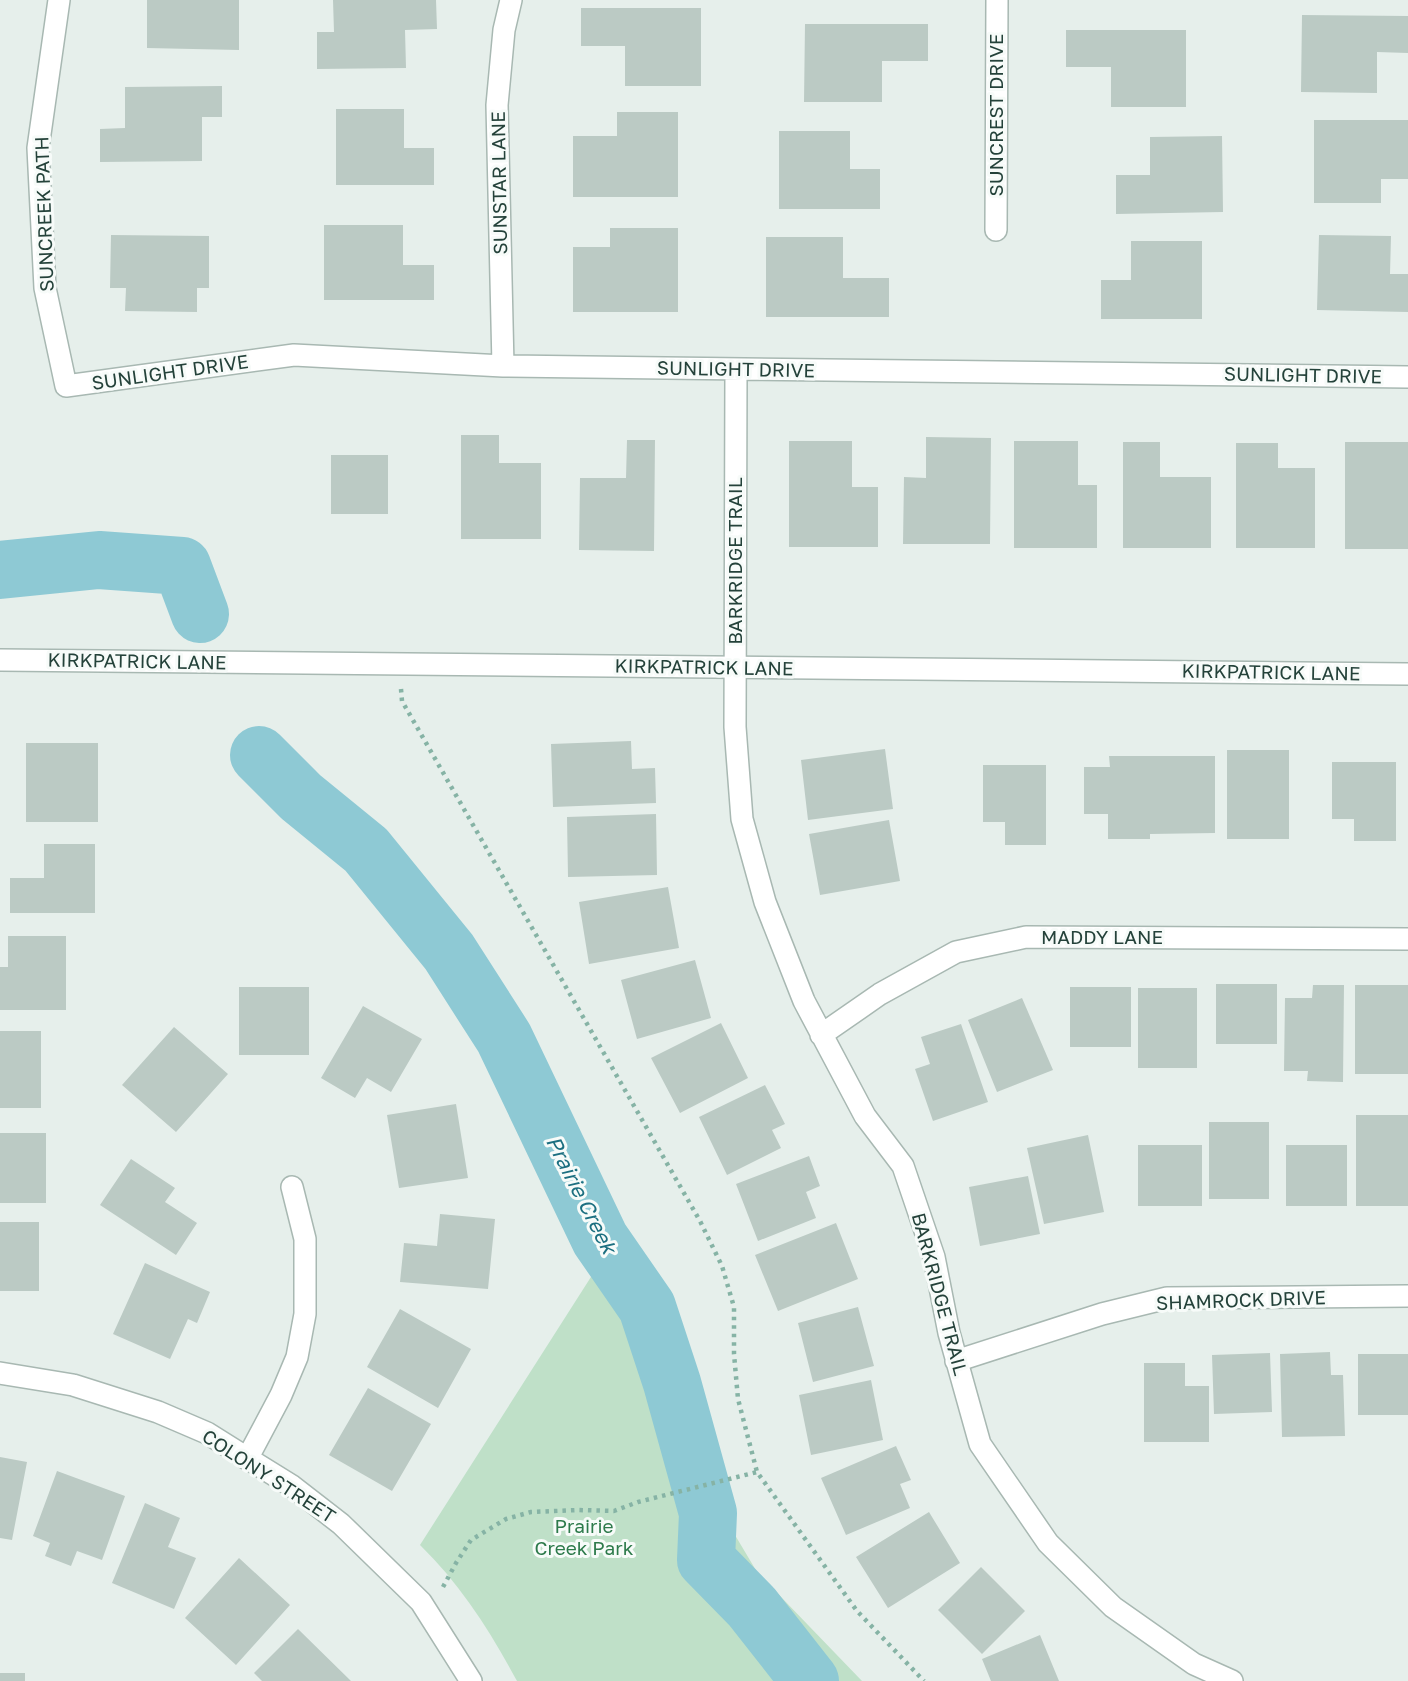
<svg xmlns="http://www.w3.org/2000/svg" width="1408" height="1681" font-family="'Golos Text',sans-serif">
  <rect width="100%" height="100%" fill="#e6efeb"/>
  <path fill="#bfe0c8" d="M612 1244 680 1381 707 1488 757 1572 862 1681H517C490 1631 461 1585 420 1545Z"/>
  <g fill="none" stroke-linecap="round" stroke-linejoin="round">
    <path stroke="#8ec9d4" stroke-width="58" d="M0 570 99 560 182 566 200 614
      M259 755 301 797 366 850 449 952 504 1038 600 1239 647 1307 672 1383 708 1513 706 1560 752 1607 810 1681"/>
  </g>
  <path fill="#bbcac4" d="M147 0H239V50L147 48Z
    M333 0H436L437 29 405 30 406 68 317 69V32H334Z
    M581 8H701V86H625V46H581Z
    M1302 15 1408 16V53L1377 52V93L1301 92Z
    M805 24H928V61H882V102H804Z
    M1066 30H1186V107H1111V67H1066Z
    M222 86V117H202V161L100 162V129L125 128V87Z
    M336 109H404V148H434V185H336Z
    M617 112H678V197H573V136H617Z
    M1314 120H1408V179H1381V203H1314Z
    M779 131H850V169H880V209H779Z
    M1222 136 1223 212 1116 214V175H1150V137Z
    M324 225H403V265H434V300H324Z
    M610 228H678V312H573V247H610Z
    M111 235 209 236V288H197V312L125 311 126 288H110Z
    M1319 235 1391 236 1390 274H1408V312L1317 310Z
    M766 237H843V278H889V317H766Z
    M1131 241H1202V319H1101V280H1131Z
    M461 435H499V463H541V539H461Z
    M926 437 991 438 990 544H903L904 477 926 478Z
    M627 440H655L654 551 579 550 580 478H626Z
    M789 441H852V487H878V547H789Z
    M1014 441H1078V485H1097V548H1014Z
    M1123 442H1160V477H1211V548H1123Z
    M1345 442H1408V549H1345Z
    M1236 443H1278V468H1315V548H1236Z
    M331 455H388V514H331Z
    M631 741 632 769 655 768 656 803 553 807 551 744Z
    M26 743H98V822H26Z
    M885 749 893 809 808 820 801 760Z
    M1227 750H1289V839H1227Z
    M1109 756H1215V833L1150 834V839H1108V814H1084V767H1110Z
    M1332 762H1396V841H1354V819H1332Z
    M983 765H1046V845H1005V822H983Z
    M656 814 657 875 568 877 567 817Z
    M889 820 900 881 820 895 809 834Z
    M44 844H95V913H10V878H44Z
    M668 887 679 948 589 964 579 902Z
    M8 936H66V1010H0V967H8Z
    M695 960 711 1018 637 1039 621 980Z
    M1216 984H1277V1044H1216Z
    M1313 985H1344L1343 1082 1307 1081 1308 1071H1284L1285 998H1312Z
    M1355 985H1408V1074H1355Z
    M239 987H309V1055H239Z
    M1070 987H1131V1047H1070Z
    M1138 988H1197V1068H1138Z
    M1022 998 1053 1070 997 1092 968 1020Z
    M363 1006 422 1039 391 1092 367 1078 355 1098 321 1078Z
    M721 1023 748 1078 680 1113 651 1058Z
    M961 1024 988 1102 933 1121 915 1069 930 1064 921 1037Z
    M174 1027 228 1074 176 1132 122 1085Z
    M0 1031H41V1108H0Z
    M765 1085 785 1124 772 1130 781 1148 727 1175 699 1117Z
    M456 1104 468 1178 399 1188 387 1115Z
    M1356 1115H1408V1206H1356Z
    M1209 1122H1269V1199H1209Z
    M0 1133H46V1203H0Z
    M1088 1135 1104 1212 1044 1224 1027 1148Z
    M1138 1145H1202V1206H1138Z
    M1286 1145H1347V1206H1286Z
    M809 1156 820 1186 806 1192 816 1218 758 1241 736 1184Z
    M131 1159 175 1188 165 1202 197 1223 176 1255 100 1205Z
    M1028 1176 1040 1234 980 1246 969 1187Z
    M440 1214 495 1219 488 1289 400 1282 404 1243 437 1246Z
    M0 1222H39V1291H0Z
    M836 1223 858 1279 778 1311 755 1255Z
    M145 1263 210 1292 197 1323 188 1319 170 1359 113 1334Z
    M858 1307 874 1366 813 1382 798 1323Z
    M400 1309 471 1349 438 1408 367 1367Z
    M1330 1352 1331 1375H1343L1345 1436 1282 1437 1280 1354Z
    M1270 1353 1272 1412 1214 1414 1212 1355Z
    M1358 1354H1408V1415H1358Z
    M1144 1363H1185V1386H1209V1442H1144Z
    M871 1380 883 1440 811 1455 799 1395Z
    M368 1388 431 1424 392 1491 329 1455Z
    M896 1446 911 1480 900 1484 910 1508 846 1535 821 1478Z
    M0 1457 27 1462 12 1540 0 1538Z
    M57 1471 125 1496 102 1560 77 1551 71 1566 45 1556 50 1543 33 1536Z
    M145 1503 180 1518 168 1547 196 1558 174 1609 112 1583Z
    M929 1512 960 1563 888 1608 856 1557Z
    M239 1558 290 1605 236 1665 185 1618Z
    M981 1567 1025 1611 982 1654 938 1610Z
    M298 1629 351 1681H262L254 1673Z
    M1040 1635 1059 1681H991L982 1659Z
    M0 1673H25V1681H0Z"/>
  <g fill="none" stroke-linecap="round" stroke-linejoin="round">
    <defs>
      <path id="minor" d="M59 0 38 148 45 288 66 386 294 355 503 366 1408 377
        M996 230 997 0
        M503 366 497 105 504 30 511 0
        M736 369 735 727 742 819 765 902 804 1001 865 1116 903 1166 934 1257 949 1333 980 1444 1048 1543 1113 1607 1194 1664 1232 1681
        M821 1035 880 994 956 952 1026 937 1408 939
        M956 1361 1102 1314 1167 1298 1408 1296
        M0 1373 73 1385 158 1412 207 1433 292 1486 341 1524 421 1602 471 1681
        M247 1459 281 1395 297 1357 305 1314V1239L292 1187"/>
      <path id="tertiary" d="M0 660 1408 674"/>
    </defs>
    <use href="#minor" stroke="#a8b8b2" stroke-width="24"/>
    <use href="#tertiary" stroke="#a8b8b2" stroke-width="24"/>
    <path stroke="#86b3a5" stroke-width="4.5" stroke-dasharray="3.5 5" stroke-linecap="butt" d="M401 689 402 701 700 1221 722 1266 734 1307V1354L738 1399 757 1472 857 1611 924 1681
      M443 1587 456 1563 471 1540 506 1519 531 1512 578 1510 614 1511 638 1502 757 1472"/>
    <use href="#minor" stroke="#fff" stroke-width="21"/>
    <use href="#tertiary" stroke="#fff" stroke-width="21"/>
  </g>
  <g text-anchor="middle" stroke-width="6" stroke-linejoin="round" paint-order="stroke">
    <g font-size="19" fill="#24423a" stroke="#f7fbf9">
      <text transform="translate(996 115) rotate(-90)" y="7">SUNCREST DRIVE</text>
      <text transform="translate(499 183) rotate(-91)" y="7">SUNSTAR LANE</text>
      <text transform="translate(44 214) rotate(-92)" y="7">SUNCREEK PATH</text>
      <text transform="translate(736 369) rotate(1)" y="7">SUNLIGHT DRIVE</text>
      <text transform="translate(170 372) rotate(-8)" y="7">SUNLIGHT DRIVE</text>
      <text transform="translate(1303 375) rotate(1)" y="7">SUNLIGHT DRIVE</text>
      <text transform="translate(735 561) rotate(-90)" y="7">BARKRIDGE TRAIL</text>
      <text transform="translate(137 661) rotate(1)" y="7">KIRKPATRICK LANE</text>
      <text transform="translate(704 667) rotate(1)" y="7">KIRKPATRICK LANE</text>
      <text transform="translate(1271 672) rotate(1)" y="7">KIRKPATRICK LANE</text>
      <text x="1102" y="944">MADDY LANE</text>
      <text transform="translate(940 1294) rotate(75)" y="7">BARKRIDGE TRAIL</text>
      <text transform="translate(1241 1300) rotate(-2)" y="7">SHAMROCK DRIVE</text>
      <text transform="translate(269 1476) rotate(33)" y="7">COLONY STREET</text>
    </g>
    <g font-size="19" fill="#2d7a4b" stroke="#f7fbf9">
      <text x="584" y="1533">Prairie<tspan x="584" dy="22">Creek Park</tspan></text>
    </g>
    <g font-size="21" font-style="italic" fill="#1c6f80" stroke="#f7fbf9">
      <text transform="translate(581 1195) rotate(63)" y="7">Prairie Creek</text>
    </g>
  </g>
</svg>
